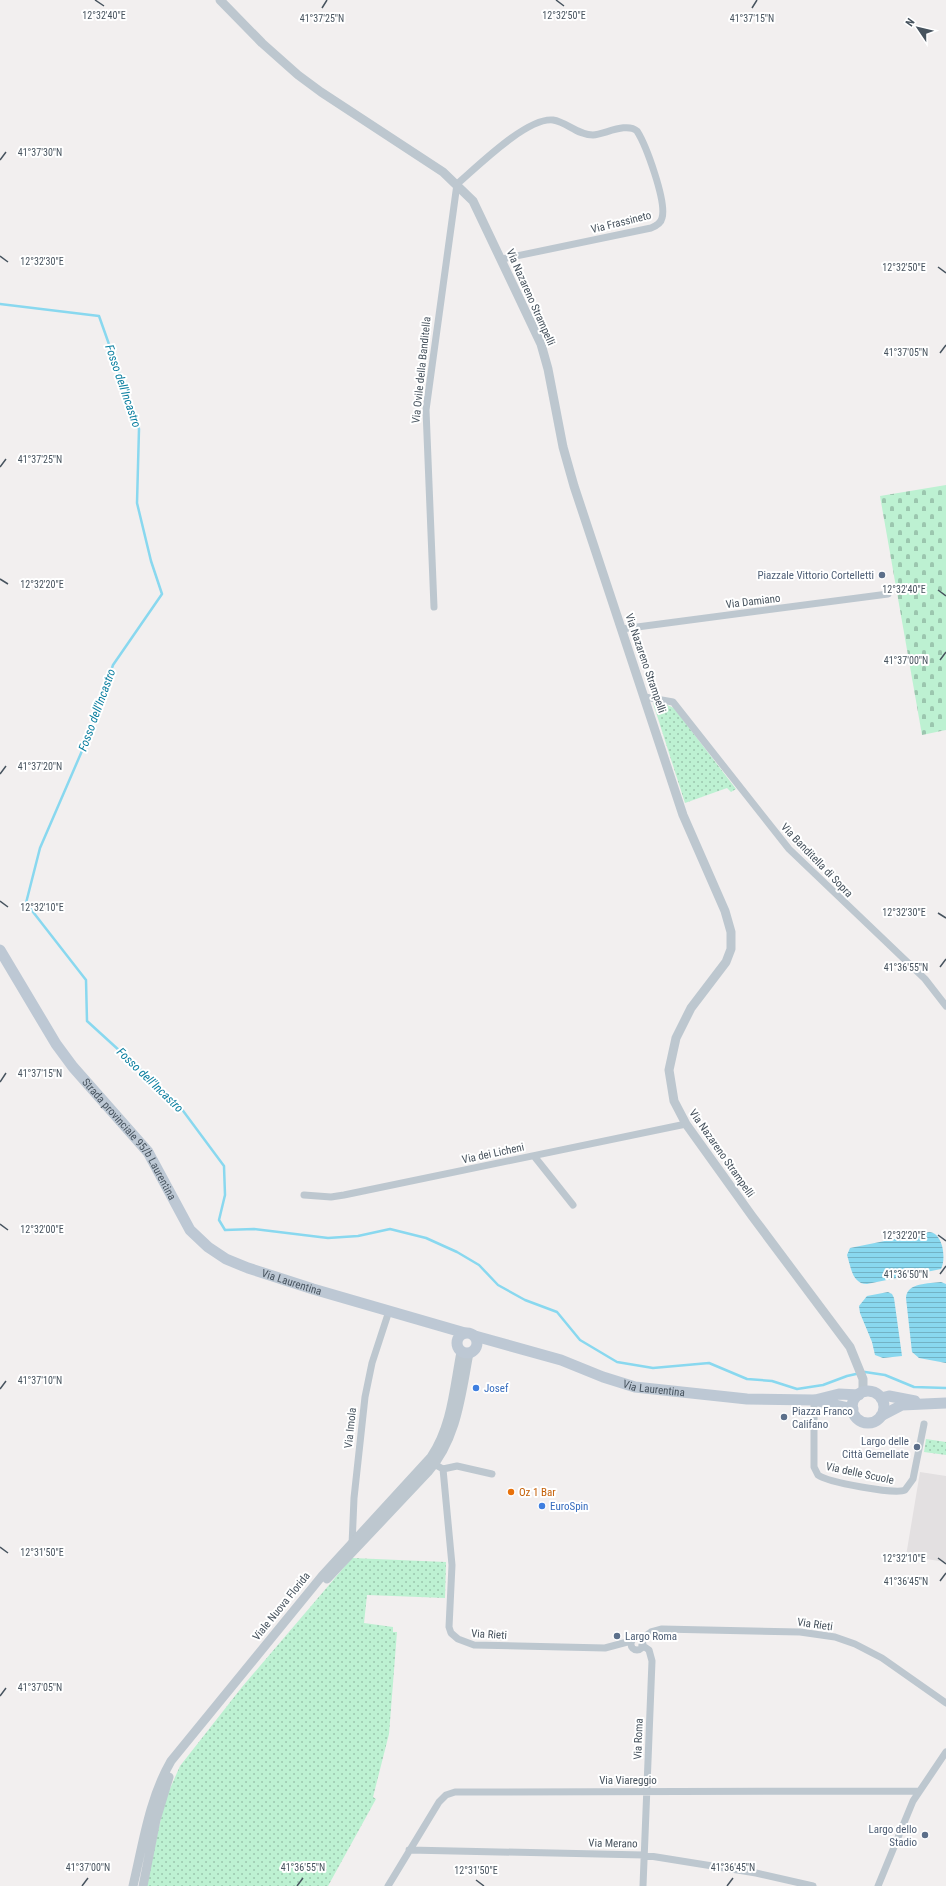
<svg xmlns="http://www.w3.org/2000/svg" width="946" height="1886" font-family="'Roboto Condensed',sans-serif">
  <defs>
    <pattern id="grass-dots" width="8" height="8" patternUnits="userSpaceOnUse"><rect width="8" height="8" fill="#bdf1d2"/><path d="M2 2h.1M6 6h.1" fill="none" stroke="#9bc6ae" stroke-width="1.8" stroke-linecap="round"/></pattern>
    <pattern id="cemetery-stones" width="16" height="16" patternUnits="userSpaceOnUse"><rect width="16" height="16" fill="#bdf1d2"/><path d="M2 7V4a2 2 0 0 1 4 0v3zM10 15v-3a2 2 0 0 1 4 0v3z" fill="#9bc6ae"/></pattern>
    <pattern id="water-rules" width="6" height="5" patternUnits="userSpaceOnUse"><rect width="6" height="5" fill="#89d8ef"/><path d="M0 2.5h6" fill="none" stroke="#72b2c5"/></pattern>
  </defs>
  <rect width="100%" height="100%" fill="#f2efef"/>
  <path fill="#e3e0e1" d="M920 1472 946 1476V1562L906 1556Z"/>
  <path fill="url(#grass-dots)" d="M653 703 665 704 674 708 736 789 731 792 727 788 685 803Z
    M926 1439 946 1442V1455L924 1452Z
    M352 1558 446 1562 445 1598 367 1595 364 1623 393 1627V1632H397L389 1734 373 1797 376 1799 328 1886H146L165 1800 180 1766 242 1687Z"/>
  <path fill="url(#cemetery-stones)" d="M946 485V730L922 735 880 496Z"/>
  <path fill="url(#water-rules)" d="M929 1232C944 1233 946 1260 941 1269L867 1284C852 1284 851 1267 847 1255L850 1248Z
    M941 1282 946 1284V1363L919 1358 912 1352 906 1298C907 1282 929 1284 941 1282Z
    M888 1292 892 1294 894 1298 902 1356 883 1358 875 1355 872 1342 860 1313 859 1306 867 1296Z"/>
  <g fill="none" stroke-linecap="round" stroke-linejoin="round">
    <path stroke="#89d8ef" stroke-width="2.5" d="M0 304 99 316 139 429 137 503 151 561 162 594 113 665 88 737 40 848 26 903 86 980 87 1021 178 1104 224 1166 225 1195 219 1220 225 1230 254 1229 328 1238 358 1236 390 1229 426 1238 457 1252 479 1265 498 1285 525 1300 557 1312 580 1340 617 1362 653 1368 709 1363 747 1379 772 1381 797 1389 823 1385 847 1376 865 1372 885 1375 914 1387 946 1388"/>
    <path stroke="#bdc7cf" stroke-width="7" d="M434 607 426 410 457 184C477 167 527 117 553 120 567 122 577 135 593 135 605 134 627 122 637 131 646 145 667 202 662 218 661 223 656 226 651 228L502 259
      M622 629 888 594
      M645 697 673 702 789 849 925 979 946 1006
      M534 1156 573 1205
      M304 1195 331 1197 344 1195 686 1124
      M814 1400V1467L818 1475C827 1482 896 1495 905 1490L913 1479 924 1424
      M434 1464 443 1469 452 1565 449 1627 451 1633 458 1639 474 1645 605 1648 631 1641
      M443 1469 457 1466 492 1474
      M352 1545 354 1498 365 1397 372 1363 389 1311
      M631 1644a6 6 0 1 1 12 0a6 6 0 1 1-12 0Z
      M641 1639 651 1632 662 1629 800 1632 835 1637 855 1644 882 1658 946 1703
      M642 1645 649 1650 652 1661 643 1886
      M409 1850 644 1855 756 1873 813 1886
      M388 1886 439 1802 446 1795 455 1792 919 1791
      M878 1886 913 1801 946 1752"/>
    <path stroke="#bdc7cf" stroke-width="9" d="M220 0 262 43 298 75 321 92 443 172 473 201 541 344 548 369 563 447 574 486 683 815 725 911 731 932V949L726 962 691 1008 676 1038 669 1070 674 1101 686 1124 752 1216 850 1347 863 1379V1392
      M327 1579 428 1472C457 1439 461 1395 469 1353
      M133 1886C143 1844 149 1799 171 1761L322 1576 431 1457C452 1426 454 1388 461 1352
      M143 1886 156 1820 169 1777"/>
    <g stroke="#bdc8d4" stroke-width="11">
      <path id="s1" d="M0 950 56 1044 73 1067 148 1152 190 1230 208 1247 226 1259 248 1268 313 1289 465 1333"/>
      <circle cx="467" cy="1343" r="10"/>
      <path id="s2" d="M475 1336 561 1360 603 1377 635 1387 747 1399 814 1400 853 1409"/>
      <circle cx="868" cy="1407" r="16"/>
      <path d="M881 1398 889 1396 915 1401"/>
      <path d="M815 1400 839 1394 859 1395"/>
      <path d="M881 1416 902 1405 946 1403"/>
    </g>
  </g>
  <path fill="none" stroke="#47535e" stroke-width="1.5" d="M95 0 104 6M556 0 564 6M322 8 327 0M752 8 757 0M0 160 6 152M0 256 8 262M938 267 946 273M940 353 946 345M0 467 6 459M0 579 8 584M938 590 946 596M940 660 946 652M0 774 6 766M0 901 8 907M938 913 946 918M940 967 946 959M0 1082 6 1073M0 1224 8 1230M938 1235 946 1241M940 1274 946 1266M0 1389 6 1381M0 1547 8 1553M938 1558 946 1564M940 1581 946 1573M0 1696 6 1688M476 1880 484 1886M82 1886 88 1878M297 1886 303 1878M727 1886 733 1878"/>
  <g fill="#5c6f8a" stroke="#fff" stroke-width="1.5">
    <circle cx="882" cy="575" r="4"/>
    <circle cx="784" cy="1417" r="4"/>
    <circle cx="917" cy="1447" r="4"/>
    <circle cx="617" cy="1636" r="4"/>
    <circle cx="925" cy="1835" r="4"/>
  </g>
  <g fill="#3f7fe0" stroke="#fff" stroke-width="1.5">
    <circle cx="476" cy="1388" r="4"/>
    <circle cx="542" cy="1506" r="4"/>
  </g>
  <circle fill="#e8710a" stroke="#fff" stroke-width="1.5" cx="511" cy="1492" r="4"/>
  <g text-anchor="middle" stroke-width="4" stroke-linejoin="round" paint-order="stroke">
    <g font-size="11" fill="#47535e" stroke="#fff">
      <text transform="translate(621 222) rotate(-14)" y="4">Via Frassineto</text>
      <text transform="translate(531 297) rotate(66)" y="4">Via Nazareno Strampelli</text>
      <text transform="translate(421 370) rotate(-84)" y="4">Via Ovile della Banditella</text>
      <text transform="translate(753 601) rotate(-7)" y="4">Via Damiano</text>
      <text transform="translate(646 663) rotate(71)" y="4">Via Nazareno Strampelli</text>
      <text transform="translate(817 860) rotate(46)" y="4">Via Banditella di Sopra</text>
      <text dy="4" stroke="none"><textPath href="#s1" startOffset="230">Strada provinciale 95/b Laurentina</textPath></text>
      <text transform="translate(493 1153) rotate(-12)" y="4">Via dei Licheni</text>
      <text transform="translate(722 1153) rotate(55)" y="4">Via Nazareno Strampelli</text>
      <text dy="4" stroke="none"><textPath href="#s1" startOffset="456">Via Laurentina</textPath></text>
      <text dy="4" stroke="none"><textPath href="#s2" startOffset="187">Via Laurentina</textPath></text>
      <text transform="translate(350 1428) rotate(-84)" y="4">Via Imola</text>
      <text transform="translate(860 1473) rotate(12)" y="4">Via delle Scuole</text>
      <text transform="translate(281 1606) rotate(-51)" y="4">Viale Nuova Florida</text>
      <text transform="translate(815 1624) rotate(8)" y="4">Via Rieti</text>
      <text transform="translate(489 1634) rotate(3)" y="4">Via Rieti</text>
      <text transform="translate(638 1739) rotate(-88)" y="4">Via Roma</text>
      <text x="628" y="1784">Via Viareggio</text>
      <text transform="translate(613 1843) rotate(1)" y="4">Via Merano</text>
    </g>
    <g font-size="11" fill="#4e5e75" stroke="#fff" text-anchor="end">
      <text x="874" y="579">Piazzale Vittorio Cortelletti</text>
      <text x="792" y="1415" text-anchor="start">Piazza Franco<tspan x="792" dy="13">Califano</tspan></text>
      <text x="909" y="1445">Largo delle<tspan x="909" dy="13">Città Gemellate</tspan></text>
      <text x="625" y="1640" text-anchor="start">Largo Roma</text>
      <text x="917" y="1833">Largo dello<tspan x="917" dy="13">Stadio</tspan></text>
    </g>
    <g font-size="11" fill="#366cbe" stroke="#fff" text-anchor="start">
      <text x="484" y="1392">Josef</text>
      <text x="550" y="1510">EuroSpin</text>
    </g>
    <g font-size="11" fill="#c56008" stroke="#fff" text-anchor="start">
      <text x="519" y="1496">Oz 1 Bar</text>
    </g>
    <g font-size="12" font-style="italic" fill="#097e9f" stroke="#fff">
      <text transform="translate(123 386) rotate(71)" y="4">Fosso dell'Incastro</text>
      <text transform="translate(97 710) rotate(-70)" y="4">Fosso dell'Incastro</text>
      <text transform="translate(150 1080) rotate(44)" y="4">Fosso dell'Incastro</text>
    </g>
  </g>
  <g font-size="10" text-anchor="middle" fill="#47535e" stroke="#fff" stroke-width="4" stroke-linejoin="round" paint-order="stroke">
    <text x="564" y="19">12°32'50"E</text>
    <text x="104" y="19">12°32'40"E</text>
    <text x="322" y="22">41°37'25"N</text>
    <text x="752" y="22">41°37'15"N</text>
    <text x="40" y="156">41°37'30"N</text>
    <text x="42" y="265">12°32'30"E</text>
    <text x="904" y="271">12°32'50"E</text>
    <text x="906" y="356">41°37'05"N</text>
    <text x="40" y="463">41°37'25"N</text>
    <text x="42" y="588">12°32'20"E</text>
    <text x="904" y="593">12°32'40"E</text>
    <text x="906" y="664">41°37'00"N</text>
    <text x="40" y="770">41°37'20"N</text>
    <text x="42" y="911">12°32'10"E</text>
    <text x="904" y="916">12°32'30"E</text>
    <text x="906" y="971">41°36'55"N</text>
    <text x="40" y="1077">41°37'15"N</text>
    <text x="42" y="1233">12°32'00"E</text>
    <text x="904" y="1239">12°32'20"E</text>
    <text x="906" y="1278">41°36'50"N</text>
    <text x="40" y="1384">41°37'10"N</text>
    <text x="42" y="1556">12°31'50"E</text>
    <text x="904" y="1562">12°32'10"E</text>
    <text x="906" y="1585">41°36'45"N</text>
    <text x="40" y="1691">41°37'05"N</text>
    <text x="88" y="1871">41°37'00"N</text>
    <text x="303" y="1871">41°36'55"N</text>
    <text x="733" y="1871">41°36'45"N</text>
    <text x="476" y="1874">12°31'50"E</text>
  </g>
  <g transform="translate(918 28) rotate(305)" stroke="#ffffff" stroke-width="3" paint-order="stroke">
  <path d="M0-3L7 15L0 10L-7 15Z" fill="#47535e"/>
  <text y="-6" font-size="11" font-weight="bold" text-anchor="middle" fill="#47535e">N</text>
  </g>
</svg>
